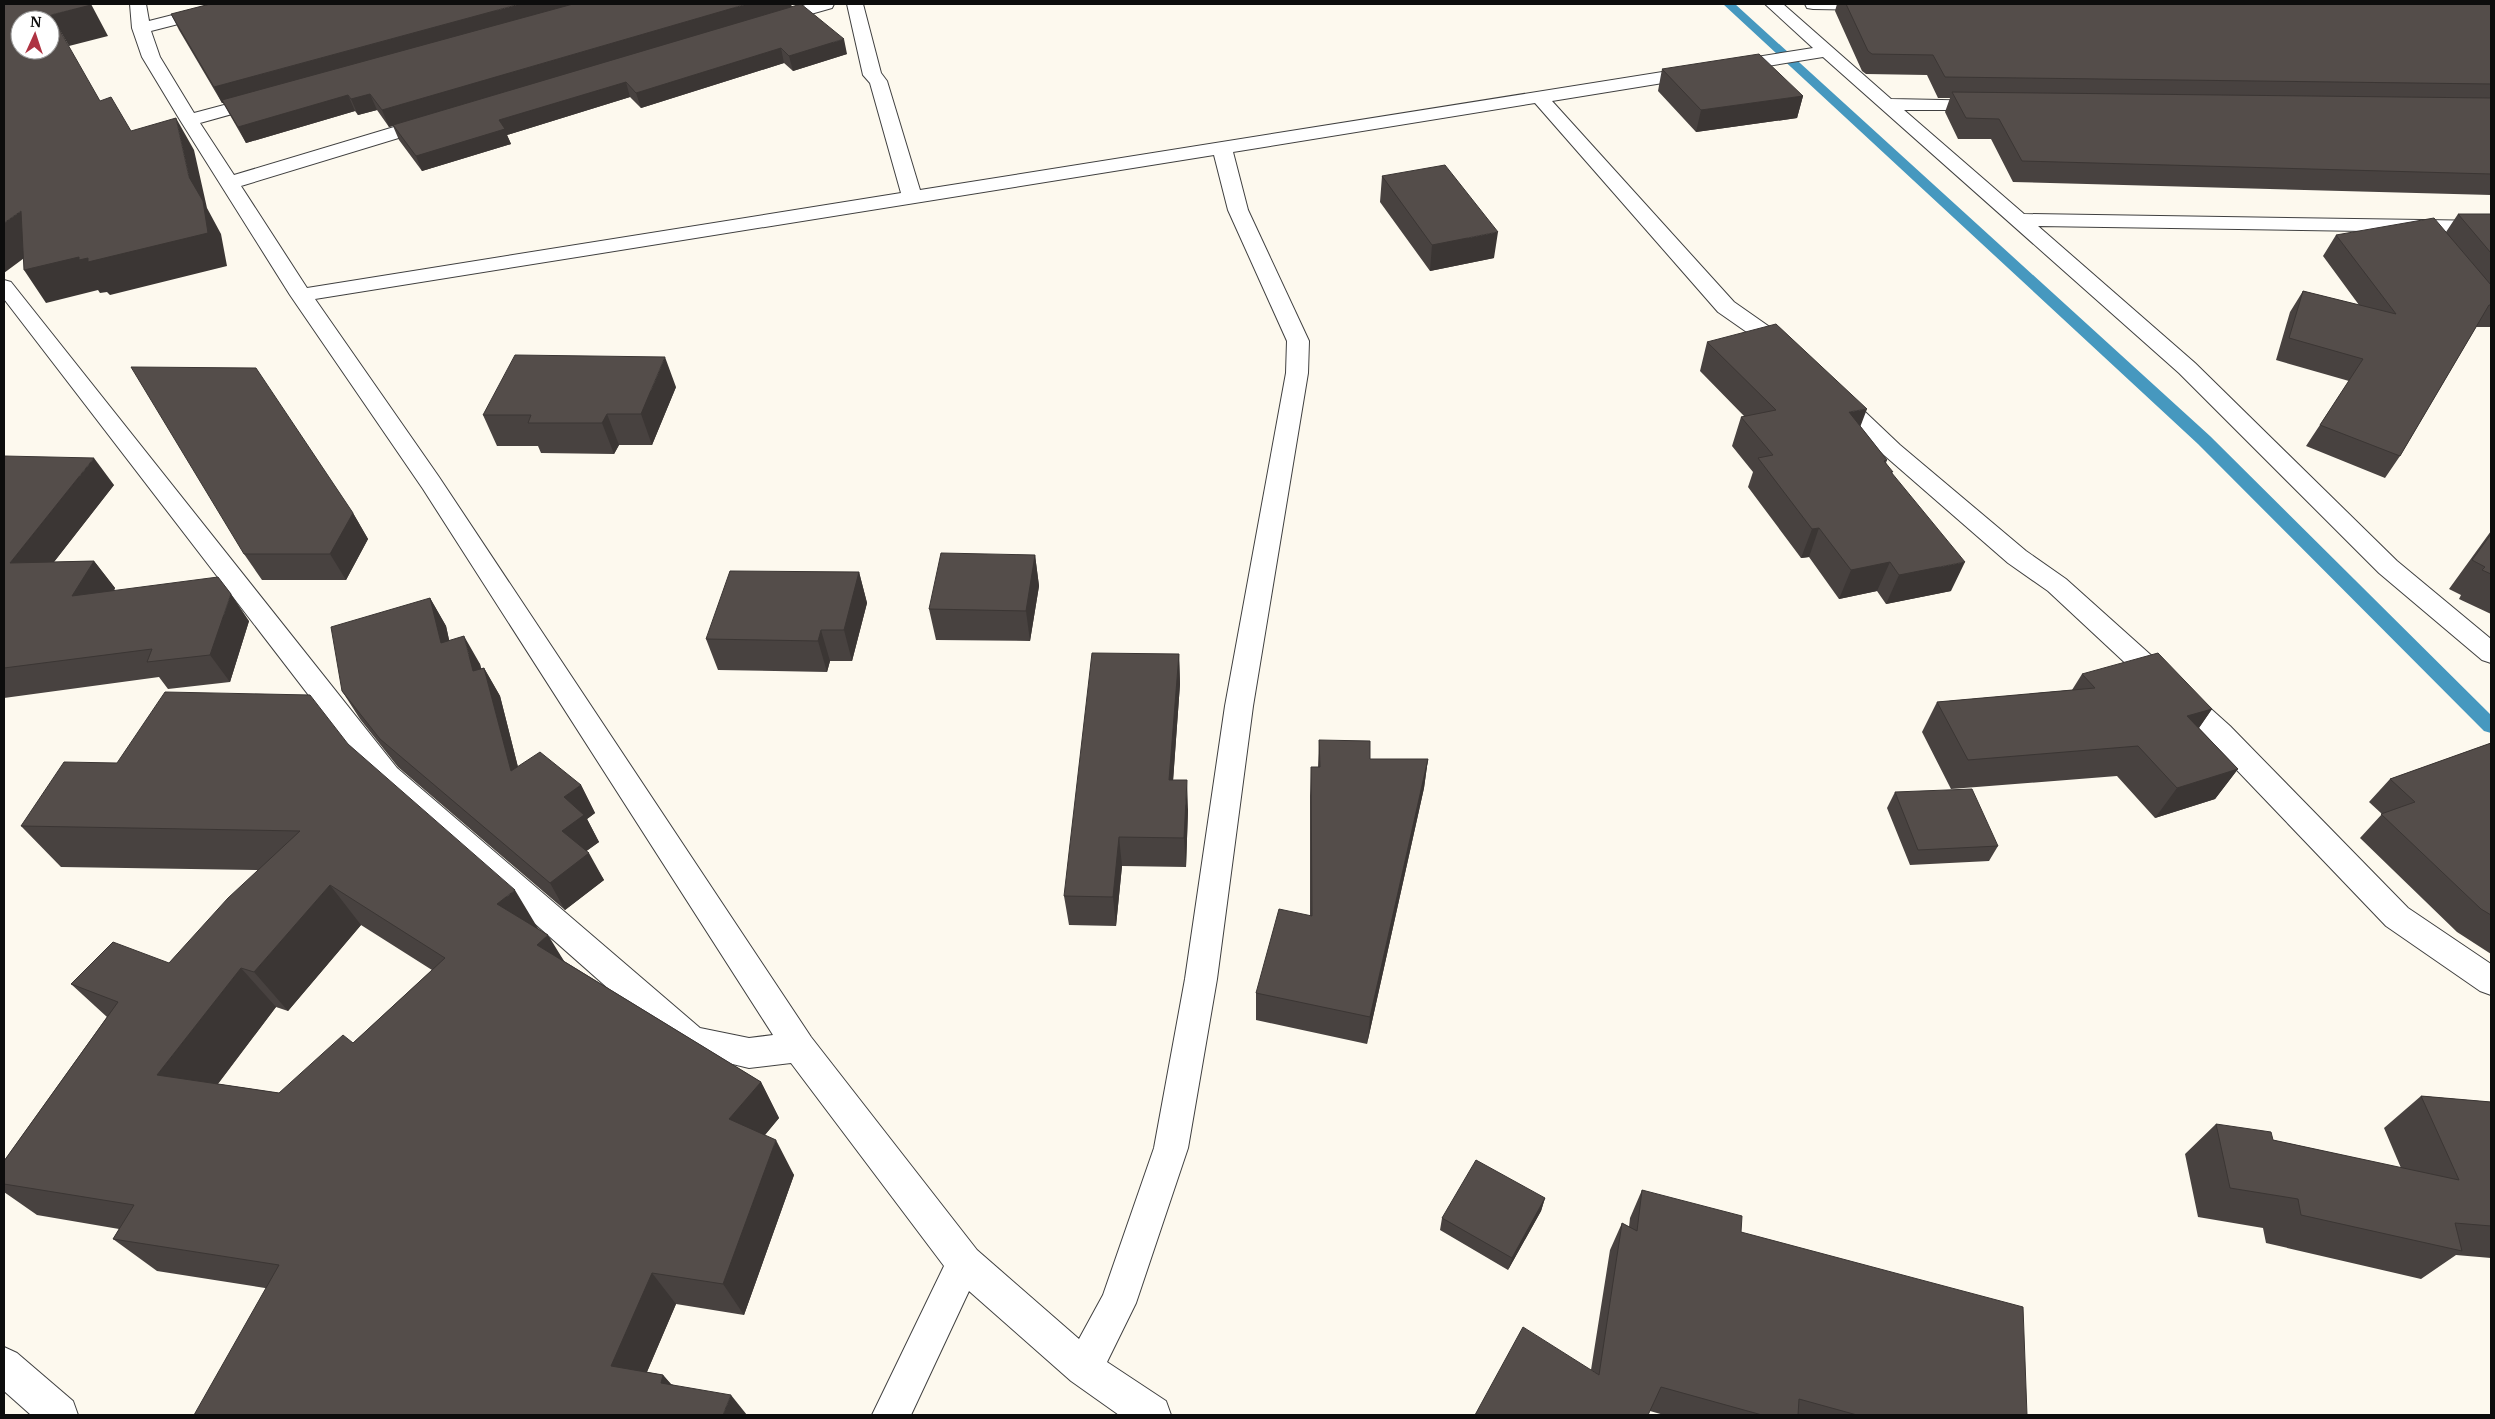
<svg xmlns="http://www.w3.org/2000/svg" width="2495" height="1419" font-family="Merriweather,serif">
  <rect width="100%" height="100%" fill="#fdf9ee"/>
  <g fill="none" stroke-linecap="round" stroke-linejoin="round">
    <path fill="#4698bf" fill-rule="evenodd" d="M1723 4H1735L2210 436 2491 715V733L2484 731 2198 444Z"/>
    <defs>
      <path id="minor" d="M130 4H146L149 21 216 4H243L241 8 151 31 160 57 194 113 262 95 268 96 271 100 268 104 200 123 234 175 424 118H438L440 122 438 126 241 186 307 288 901 193 870 83 863 75 847 4H863L881 73 887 81 920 190 1813 48 1765 4H1783L1891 99 1991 101 1994 105 1991 109 1985 110H1904L2024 214 2491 221V233L2038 226 2195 363 2397 561 2491 639V663L2482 660 2379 573 2179 373 1823 57 1552 101 1734 302 1797 346 1800 351 1797 356 1789 358 1781 356 1718 312 1535 103 1233 152 1248 210 1309 341 1308 373 1253 706 1217 979 1188 1148 1136 1303 1107 1362 1166 1401 1171 1415H1119L1071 1381 969 1291 911 1415H872L944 1266 791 1063 749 1068 679 1051 377 784 4 299V280L11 282 397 768 700 1028 749 1038 773 1035 423 489 290 295 180 120 142 57 132 28ZM1214 155 1228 210 1287 341 1286 373 1225 706 1185 979 1154 1148 1103 1295 1079 1339 977 1250 811 1037 439 477 315 299Z
        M809 4H834L832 8 772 25 766 24 764 20 766 16Z
        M1805 4H1883V5L1881 9 1875 10 1813 9 1807 8Z
        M1834 388 1842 390 1900 445 2026 551 2066 579 2230 726 2408 908 2491 964V995L2480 991 2386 926 2210 742 2048 591 2008 563 1884 455 1826 400 1823 395 1826 390Z
        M4 1347 17 1353 73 1401 78 1415H31L4 1391Z"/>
    </defs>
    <use href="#minor" stroke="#404040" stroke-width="2"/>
    <use href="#minor" fill="#fff" fill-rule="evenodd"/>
  </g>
  <path fill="#484240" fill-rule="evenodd" d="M1837 4H2491V195L2013 182 1991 139H1958L1945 112 1950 98H1938L1927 75 1866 74 1862 71 1835 11Z
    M791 7 847 54 793 71 784 63 641 108 630 97 507 135 511 144 422 171 399 140 393 126 389 127 377 110 358 115 355 111 246 143 223 103H222L179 30 171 14Z
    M1662 69 1803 96 1797 118 1696 132 1658 91Z
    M1382 176 1494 258 1430 271 1380 202Z
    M2458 214H2491V327H2476L2400 456 2385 478 2306 446 2349 381 2276 360 2290 312 2303 291 2359 305 2323 256 2336 235 2446 232Z
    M1707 342 1860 426 1887 460 1886 463 1892 473 1951 591 1886 604 1877 591 1839 599 1809 557 1801 558 1748 487 1753 472 1732 446 1741 417 1744 416 1700 371Z
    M676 387 652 445H619L614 454 541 453 538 446H497L483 415Z
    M4 456 114 485 54 562 94 561 115 588 114 591 249 621 230 682 168 689 159 677 4 698Z
    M353 513 368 539 346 580H262L244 554Z
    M2491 531V614L2459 599 2461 595 2449 589Z
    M1035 555 1039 586 1030 641 936 640 929 609Z
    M859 572 867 603 852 661H830L827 672 718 670 706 639Z
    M430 598 446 626 449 640 480 664 481 669 484 668 500 696 518 767 581 785 595 813 587 819 599 842 586 851 604 880 565 910 398 767 360 719 342 691Z
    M1179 654 1180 684 1173 780 1188 810 1186 867 1122 866 1116 926 1069 925 1064 896Z
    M2082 674 2212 709 2199 728 2238 769 2215 799 2155 818 2117 776 1951 789 1922 732 1937 702 2072 690Z
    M1319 740 1370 759H1428L1424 788 1367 1044 1256 1020V993L1310 915V796L1311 767H1318Z
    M2491 743V954L2457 932 2360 838 2382 814 2369 802 2390 779Z
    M348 744 539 929 564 961 761 1082 779 1118 765 1135 794 1175 744 1315 676 1304 647 1372 663 1375 671 1384 747 1415 265 1288 157 1271 113 1239 119 1229 37 1215 4 1192V1161L107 1017 71 984 169 963 258 870 61 867 21 826 117 763ZM361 925 432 970 353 1043 279 1093 218 1084 276 1007 288 1011Z
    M1895 792 1998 846 1989 861 1910 865 1887 808Z
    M2421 1096 2491 1102V1258L2456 1255 2421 1279 2266 1243 2263 1228 2198 1217 2185 1154 2216 1124 2273 1140 2401 1168 2384 1128Z
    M1642 1190 1741 1232 2027 1415H1664L1650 1411 1591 1370 1610 1250 1622 1223 1629 1227 1630 1218Z
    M1545 1198 1541 1211 1508 1270 1440 1230 1442 1218Z"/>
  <path fill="#3b3634" d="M91 4 108 36 69 46 51 15Z
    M520 4H582L222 103 214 87Z
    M747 4H791L792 7 389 127 382 110Z
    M844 39 847 54 793 71 789 56Z
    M781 48 784 63 641 108 636 93Z
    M626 82 630 97 507 135 511 144 422 171 416 156 499 120Z
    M370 94 377 110 358 115 351 99Z
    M348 95 355 111 246 143 238 127Z
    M1803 96 1797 118 1696 132 1701 110Z
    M176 118 194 150 207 208 221 234 227 266 110 295 107 292 100 293 98 290 46 303 24 270 189 177Z
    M21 211 43 244 4 273V223Z
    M1498 232 1494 258 1430 271 1432 245Z
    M665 357 676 387 652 445 641 414Z
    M1867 409 1856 438 1849 412Z
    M607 414 619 445 614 454 602 423Z
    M94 458 114 485 32 590 10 563Z
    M353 513 368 539 346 580 330 554Z
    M1819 528 1809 557 1801 558 1812 529Z
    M1035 555 1039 586 1030 641 1026 611Z
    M94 561 115 588 94 623 72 596Z
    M1890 562 1877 591 1839 599 1851 570Z
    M1965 562 1951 591 1886 604 1899 575Z
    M859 572 867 603 852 661 844 630Z
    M231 594 249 621 230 682 210 655Z
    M430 598 446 626 456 671 441 643Z
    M821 630 830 661 827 672 818 641Z
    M464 636 480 664 489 699 473 671Z
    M1179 654 1180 684 1171 810 1169 780Z
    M484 668 500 696 526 799 511 771Z
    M2212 709 2191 739 2187 716Z
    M1428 759 1424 788 1367 1044 1370 1017Z
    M2238 769 2215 799 2155 818 2177 788Z
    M1187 780 1188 810 1186 867 1184 838Z
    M581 785 595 813 587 819 599 842 577 858 562 831 564 797Z
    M1119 837 1122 866 1116 926 1113 897Z
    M589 853 604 880 565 910 550 883Z
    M330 885 361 925 288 1011 254 972Z
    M515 890 539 930 497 904Z
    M548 935 572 974 537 945Z
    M241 968 276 1007 197 1111 157 1075Z
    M761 1082 779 1118 748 1155 729 1119Z
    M776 1140 794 1175 744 1315 723 1284Z
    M1545 1198 1541 1211 1508 1270 1512 1258Z
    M652 1273 676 1304 637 1395 611 1366Z
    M663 1375 688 1404 661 1383Z
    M731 1395 747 1415H723Z"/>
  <path fill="#544d4a" stroke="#3b3634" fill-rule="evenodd" d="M4 4H90L91 5 51 15 100 101 111 97 131 131 176 118 189 177 203 201 208 233 88 262V258L79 260V257L24 270 21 211 4 223ZM20 20H50V50H20Z
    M210 4H520L214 87 171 14Z
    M573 4H747L382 110 370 94 351 99 348 95 238 127 222 100Z
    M801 4 844 39 789 56 781 48 636 93 626 82 499 120 505 129 416 156 393 125Z
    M1846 4H2491V84L1945 77 1933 55 1872 54 1868 51Z
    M1759 54 1803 96 1701 110 1662 69Z
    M1952 92 2491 98V174L2022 161 1999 119 1966 118Z
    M1445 165 1498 232 1432 245 1382 176Z
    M2458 214H2491V253Z
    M2434 218 2491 285V305H2489L2400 456 2320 425 2363 359 2289 338 2303 291 2396 314 2336 235Z
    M1776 324 1867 409 1849 412 1887 460 1884 461 1893 472H1891L1965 562 1899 575 1890 562 1851 570 1819 528 1812 529 1758 458 1773 455 1741 417 1776 410 1707 342Z
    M515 355 665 357 641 414H607L602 423H528L531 415H483Z
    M131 367 256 368 353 513 330 554H244Z
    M4 456 94 458 10 563 94 561 72 596 218 577 231 594 210 655 147 662 152 649 4 668Z
    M2491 534V574L2482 570 2485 567 2472 560Z
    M941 553 1035 555 1026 611 929 609Z
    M730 571 859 572 844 630H821L818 641 706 639Z
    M430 598 441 643 464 636 473 671 484 668 511 771 540 752 581 785 564 797 584 815 562 831 589 853 550 883 380 739 342 691 331 627Z
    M1092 653 1179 654 1169 780H1187L1184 838 1119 837 1113 897 1064 896Z
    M2158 653 2212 709 2187 716 2238 769 2177 788 2138 746 1968 760 1937 702 2095 688 2082 674Z
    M165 692 310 695 348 744 515 890 497 904 548 935 537 945 761 1082 729 1119 776 1140 723 1284 652 1273 611 1366 663 1375 661 1383 731 1395 723 1415H194L279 1265 113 1239 134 1205 4 1184V1161L118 1002 71 984 113 942 169 963 228 898 300 831 21 826 64 762 117 763ZM330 885 445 958 353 1043 343 1035 279 1093 157 1075 241 968 254 972Z
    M1319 740 1370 741V759H1428L1370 1017 1256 993 1279 909 1312 916 1311 767H1320Z
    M2491 743V915L2481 909 2381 814 2415 802 2390 779Z
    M1972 789 1998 846 1918 850 1895 792Z
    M2421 1096 2491 1102V1226L2455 1223 2462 1251 2301 1215 2298 1199 2230 1188 2216 1124 2271 1132 2273 1140 2459 1180Z
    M1476 1160 1545 1198 1512 1258 1442 1218Z
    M1642 1190 1742 1216 1741 1232 2023 1307 2027 1415H1857L1799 1399 1798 1415H1762L1661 1387 1648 1415H1475L1523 1327 1599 1375 1622 1223 1637 1231Z"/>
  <rect width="2495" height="1419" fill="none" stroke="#0d0d0d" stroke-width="10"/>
  <g transform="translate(35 35) rotate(3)"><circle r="24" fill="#ffffff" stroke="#9e9e9e"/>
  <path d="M0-4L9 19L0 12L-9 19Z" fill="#ae3342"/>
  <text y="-8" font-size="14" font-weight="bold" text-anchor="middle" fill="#0d0d0d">N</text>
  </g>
</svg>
